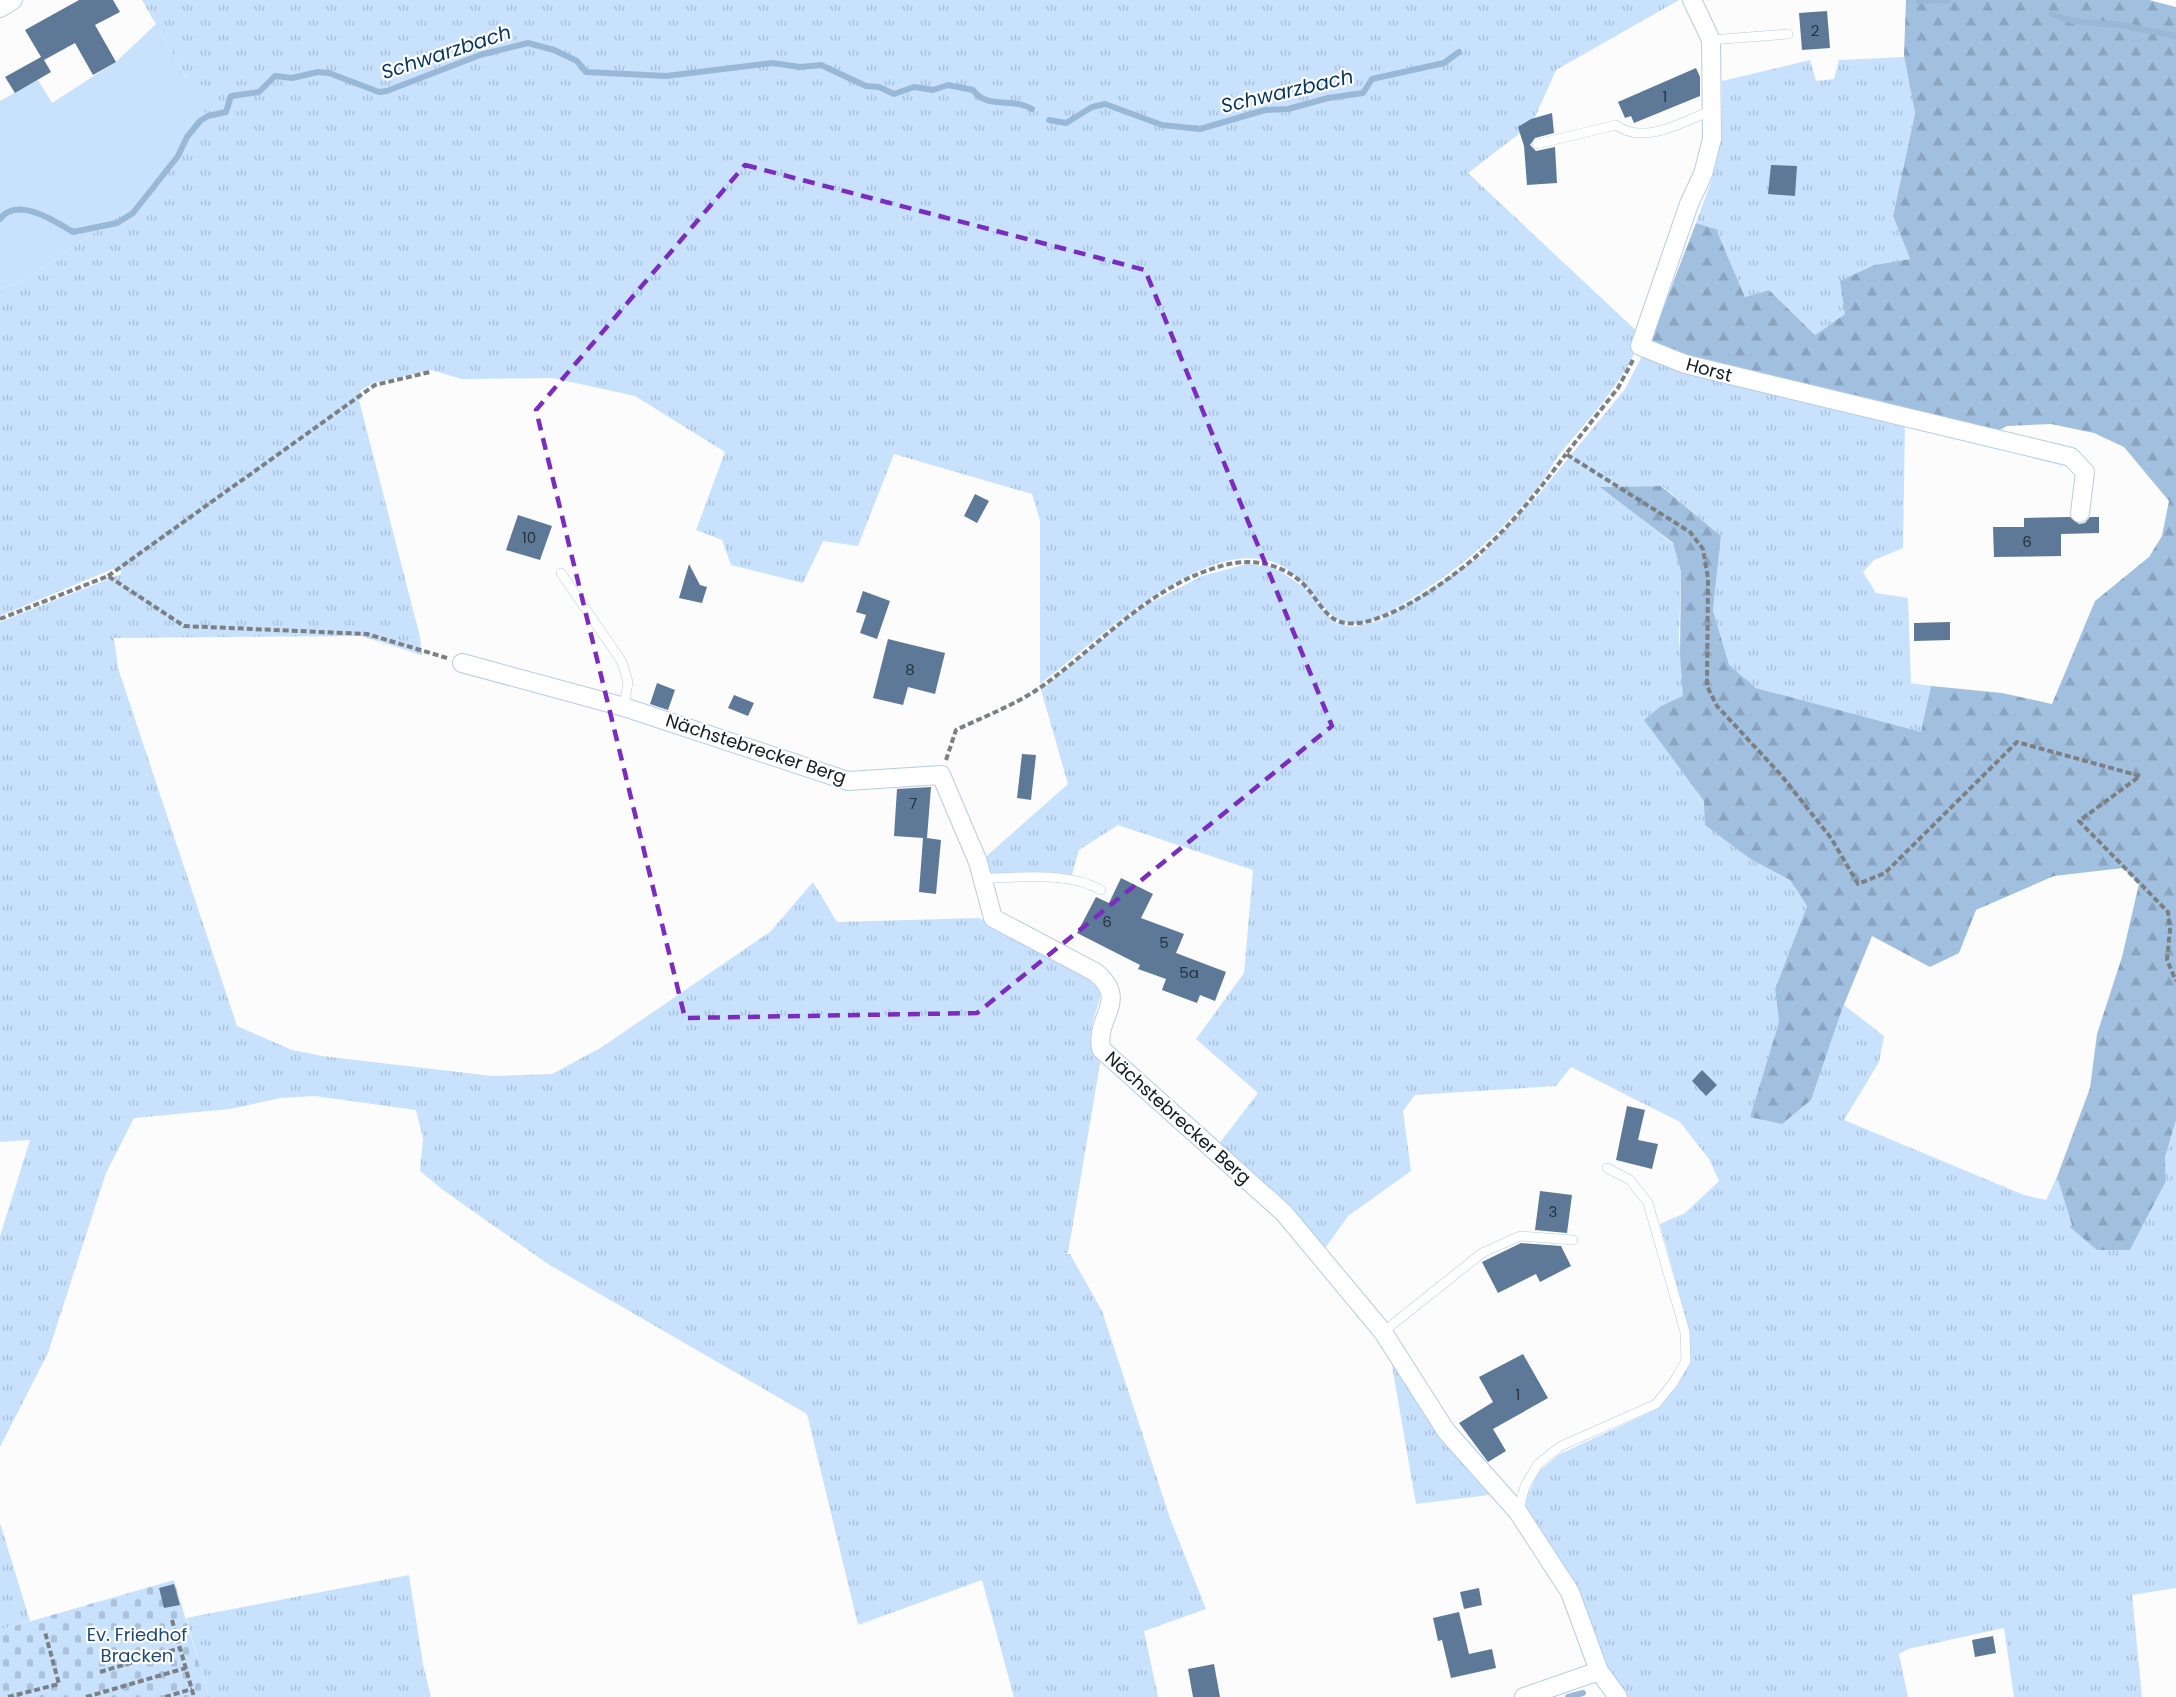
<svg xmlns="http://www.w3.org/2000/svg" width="2176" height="1697" font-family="Poppins,sans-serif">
  <defs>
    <pattern id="grass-tufts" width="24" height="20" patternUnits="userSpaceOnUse" patternTransform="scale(1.5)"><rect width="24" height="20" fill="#c8e2fe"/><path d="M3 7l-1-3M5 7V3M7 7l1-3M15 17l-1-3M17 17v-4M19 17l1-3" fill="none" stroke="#abc1d9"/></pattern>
    <pattern id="forest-firs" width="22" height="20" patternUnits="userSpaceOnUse" patternTransform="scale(1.5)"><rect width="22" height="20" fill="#a1c0e0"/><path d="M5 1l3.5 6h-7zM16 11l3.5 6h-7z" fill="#8aa4c0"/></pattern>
    <pattern id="cemetery-stones" width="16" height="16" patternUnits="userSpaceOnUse" patternTransform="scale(1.5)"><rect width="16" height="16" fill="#c8e2fe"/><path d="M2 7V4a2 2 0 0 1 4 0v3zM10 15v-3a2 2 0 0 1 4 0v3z" fill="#abc1d9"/></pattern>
  </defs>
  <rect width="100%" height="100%" fill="#fbfcfb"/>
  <path fill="url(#grass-tufts)" d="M142 0H1679L1556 70 1532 124 1468 173 1643 337C1635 352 1627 369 1616 384 1600 408 1580 429 1562 451 1552 464 1545 480 1534 492 1493 540 1458 571 1404 603 1389 612 1367 627 1349 623 1320 618 1308 574 1273 562 1200 537 1094 645 1040 684V520L1032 494 894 454 858 546 823 541 803 583 731 565 722 540 696 530 725 452 635 396 553 378 462 379 431 370 373 383 360 391 362 399 359 400 420 637 422 655 361 636 114 638 118 668 237 1026 292 1050 322 1056 492 1076 552 1074 602 1047 770 932 813 882 837 922 979 918 1088 973 1102 986C1100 1013 1078 1038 1101 1058L1068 1253 1063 1254H1070L1102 1311 1170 1518 1206 1609 1144 1631 1158 1697H1014L982 1580 858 1625 807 1414 548 1264 443 1190 420 1171 423 1138 416 1110 315 1096 281 1098 230 1109 134 1118 106 1173 48 1353 0 1447V1236L30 1140 0 1142V622L121 574 120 566 0 616V289L27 279 150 194 187 79Z
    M1904 57 1915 112 1893 216 1910 259 1874 265 1841 281 1845 314 1815 335 1769 290 1745 297 1716 229 1696 223 1712 179 1722 138V81L1810 60 1816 81 1834 79 1839 60Z
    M1644 352 1905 421 1903 548 1874 560 1863 572 1876 593 1908 598 1911 683 1931 686 1922 733 1756 688 1729 666 1713 609 1721 536 1662 486 1602 487 1674 545 1681 573 1679 639 1684 696 1645 721 1752 860 1790 880 1807 906 1775 989 1779 1022 1750 1117 1841 1012 1844 1005 1884 1036 1879 1062 1844 1120 2024 1195 2046 1200 2057 1177 2072 1225 2130 1250 2166 1181 2165 1157 2176 1122V1588L2132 1595 2142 1697H2014L2004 1628 1908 1649 1899 1654 1908 1697H1627L1617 1687 1573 1589 1526 1514V1498L1538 1472 1560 1454 1657 1409 1676 1385 1689 1329 1660 1224 1685 1213 1719 1181 1709 1159 1680 1122 1571 1067 1556 1086 1415 1095 1403 1111 1411 1171 1348 1216 1321 1254 1218 1145 1258 1093 1196 1039 1244 973 1253 870 1118 825 1079 850 1072 875 987 874 981 861 1068 784 1041 690 1142 607 1202 576 1247 564 1272 567 1286 575 1306 589 1334 622 1352 627 1382 620 1481 556 1539 494 1625 389Z
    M1389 1348 1497 1494 1416 1504Z
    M0 1523 30 1621 0 1630Z
    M409 1575 423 1664 431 1697H209L186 1618Z"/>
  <path fill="url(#forest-firs)" d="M1906 0H2149L2176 7V1121L2165 1157 2166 1181 2130 1250H2097L2070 1227 2072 1225 2057 1177 2090 1088 2097 1034 2122 957 2139 884 2123 868 2054 876 1976 910 1959 953 1930 967 1872 936 1841 1012 1811 1100 1782 1124 1750 1117 1779 1022 1775 989 1807 906 1790 880 1752 860 1705 825 1704 801 1644 720 1661 706 1683 696 1680 655 1681 572 1673 543 1600 487 1661 486 1721 536 1713 610 1729 665 1756 688 1921 732 1931 686 2002 693 2052 704 2095 601 2149 557 2162 536 2169 501 2124 447 2094 433 2051 424 2007 426 1989 436 1648 348 1696 223 1716 229 1745 297 1769 290 1815 335 1845 314 1840 281 1874 265 1910 259 1893 216 1915 113 1904 56Z"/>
  <path fill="url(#cemetery-stones)" d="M174 1580 209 1697H0V1630Z"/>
  <path fill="#c8e2fe" d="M156 24 207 115 150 194 27 279 0 289V101L38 80 52 103 117 61Z"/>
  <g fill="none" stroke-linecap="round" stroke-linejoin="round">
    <path stroke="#99b7d7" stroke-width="6" d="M1919 1 1948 0
      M2052 14 2072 21 2120 25 2176 36
      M1049 120 1066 123 1092 107 1105 104 1162 125 1200 129 1265 110 1288 109 1328 98 1363 93 1372 79 1444 63 1459 52
      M0 219C17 196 55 221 73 232L117 223 133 213 178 156 187 137 200 121 208 116 226 112 231 96 259 92 275 76 292 78 318 72 329 73 379 92 387 91 480 55 528 43 554 50 577 61 586 72 666 76 772 63 800 67 821 65 866 86 879 87 894 94 914 87 933 90 948 85 973 90C987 110 1013 97 1032 109
      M1568 1697 1583 1693"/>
  </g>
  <path fill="#5d7997" d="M79 0H113L120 12 95 25 116 62 93 75 75 43 44 60 51 72 15 93 5 77 41 57 25 30Z
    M1827 11 1830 48 1802 50 1799 13Z
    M1696 68 1700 77V96L1634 123 1631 116 1625 118 1618 102Z
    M1552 113 1554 133 1535 138 1530 145 1536 151 1555 147 1557 183 1527 185 1524 146 1518 127 1531 119Z
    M1771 165 1797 166 1795 196 1768 194Z
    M975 494 989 501 977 523 964 516Z
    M518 515 552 526 540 560 506 550Z
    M2070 517 2079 524 2085 523 2090 517H2099V533L2061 534V556L1994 557 1993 527H2024V518Z
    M689 564 700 585 707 587 702 603 679 598Z
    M863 591 890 601 877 639 860 633 866 615 856 612Z
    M1950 622V640L1914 641V623Z
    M888 639 945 653 935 694 908 687 903 705 873 698Z
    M657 683 675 690 668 710 650 704Z
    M734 695 754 703 748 716 728 708Z
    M1022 754 1036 755 1031 800 1017 798Z
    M931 787 927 838 941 840 936 894 919 892 923 838 894 836 897 789Z
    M1121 878 1153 894 1141 918 1184 934 1176 953 1226 972 1215 1001 1200 995 1197 1003 1162 990 1166 979 1138 969 1140 965 1077 933 1096 897 1109 903Z
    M1702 1070 1717 1085 1706 1096 1692 1081Z
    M1627 1106 1645 1110 1638 1140 1658 1144 1652 1169 1616 1160Z
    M1540 1191 1572 1195 1567 1233 1535 1230Z
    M1521 1243 1561 1246 1571 1266 1540 1282 1536 1274 1498 1293 1482 1262Z
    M1523 1354 1548 1398 1493 1429 1506 1451 1488 1462 1459 1423 1493 1402 1479 1377Z
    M174 1584 180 1605 164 1608 159 1588Z
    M1479 1588 1482 1605 1464 1609 1460 1592Z
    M1459 1612 1469 1654 1492 1649 1496 1668 1451 1678 1442 1640 1438 1641 1433 1618Z
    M1993 1636 1996 1653 1975 1657 1972 1640Z
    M1214 1664 1220 1697H1193L1188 1669Z"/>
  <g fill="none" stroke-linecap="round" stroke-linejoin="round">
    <defs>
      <path id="service" d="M1711 40 1788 34
        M1537 144 1616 125C1644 146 1684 121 1713 110
        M561 573 622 662 628 682 624 707
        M983 878C1021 878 1067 871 1101 890
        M1383 1332 1482 1253 1520 1236 1573 1240
        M1518 1512 1525 1486 1538 1464 1561 1446 1656 1404 1673 1383 1686 1361 1685 1332 1648 1203 1630 1180 1607 1168"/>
      <path id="minor" d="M1692 0 1711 40 1712 139 1703 174 1689 204 1640 346 1685 364 2071 457 2085 472 2080 513
        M0 8 13 0
        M462 663 624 707 848 781 941 775 978 862 993 918 1095 972C1130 1001 1095 1015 1101 1049L1284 1213 1383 1332 1446 1431 1518 1512 1570 1592 1599 1671 1618 1697
        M1524 1697 1599 1671"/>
    </defs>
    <use href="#service" stroke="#b6cce4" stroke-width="10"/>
    <use href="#minor" stroke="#b6cce4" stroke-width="20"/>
    <path stroke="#7b8084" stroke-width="4" stroke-dasharray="6 3" stroke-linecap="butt" d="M1633 360 1618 388 1566 454 1690 532 1703 549 1708 578 1707 686 1717 706 1781 775 1831 838 1858 884 1885 873 2017 742 2140 776 2079 821 2168 912 2170 930 2167 960 2176 981
      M108 576 375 385 430 372
      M0 619 108 576 184 626 367 634 447 658
      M946 760 956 730C983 717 1015 705 1041 687 1102 644 1152 582 1229 564 1257 558 1288 566 1307 588 1316 598 1322 611 1334 619 1368 641 1454 577 1480 553 1512 524 1540 489 1566 454
      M172 1620 194 1697
      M100 1672 180 1648
      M8 1697 59 1684 45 1632
      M86 1697 186 1668
      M165 1697 192 1689"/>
    <use href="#service" stroke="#fff" stroke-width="9"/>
    <use href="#minor" stroke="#fff" stroke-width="18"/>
  </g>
  <path fill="none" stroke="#7b2cbf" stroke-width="4.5" stroke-dasharray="12 8" stroke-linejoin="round" d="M745 165 1145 270 1332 726 977 1013 685 1018 536 410Z"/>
  <g text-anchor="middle" stroke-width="4.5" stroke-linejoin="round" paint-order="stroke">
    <g font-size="15" fill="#25323f">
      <text x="1815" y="36">2</text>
      <text x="1665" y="102">1</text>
      <text x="529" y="543">10</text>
      <text x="2027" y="547">6</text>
      <text x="910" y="675">8</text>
      <text x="913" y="809">7</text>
      <text x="1107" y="927">6</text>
      <text x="1164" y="948">5</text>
      <text x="1189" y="978">5a</text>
      <text x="1553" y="1217">3</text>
      <text x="1518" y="1400">1</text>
    </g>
    <g font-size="18" fill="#121a22" stroke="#fff">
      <text transform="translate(1709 370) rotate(15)" y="6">Horst</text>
      <text transform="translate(756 749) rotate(18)" y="6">Nächstebrecker Berg</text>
      <text transform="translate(1178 1118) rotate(42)" y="6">Nächstebrecker Berg</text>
    </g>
    <g font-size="18" fill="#1c4974" stroke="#fff">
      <text x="137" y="1641">Ev. Friedhof<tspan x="137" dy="21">Bracken</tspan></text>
    </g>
    <g font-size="20" font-style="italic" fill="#06365f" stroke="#fff">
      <text transform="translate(446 52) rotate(-18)" y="7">Schwarzbach</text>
      <text transform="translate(1287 91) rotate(-13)" y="7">Schwarzbach</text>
    </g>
  </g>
</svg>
